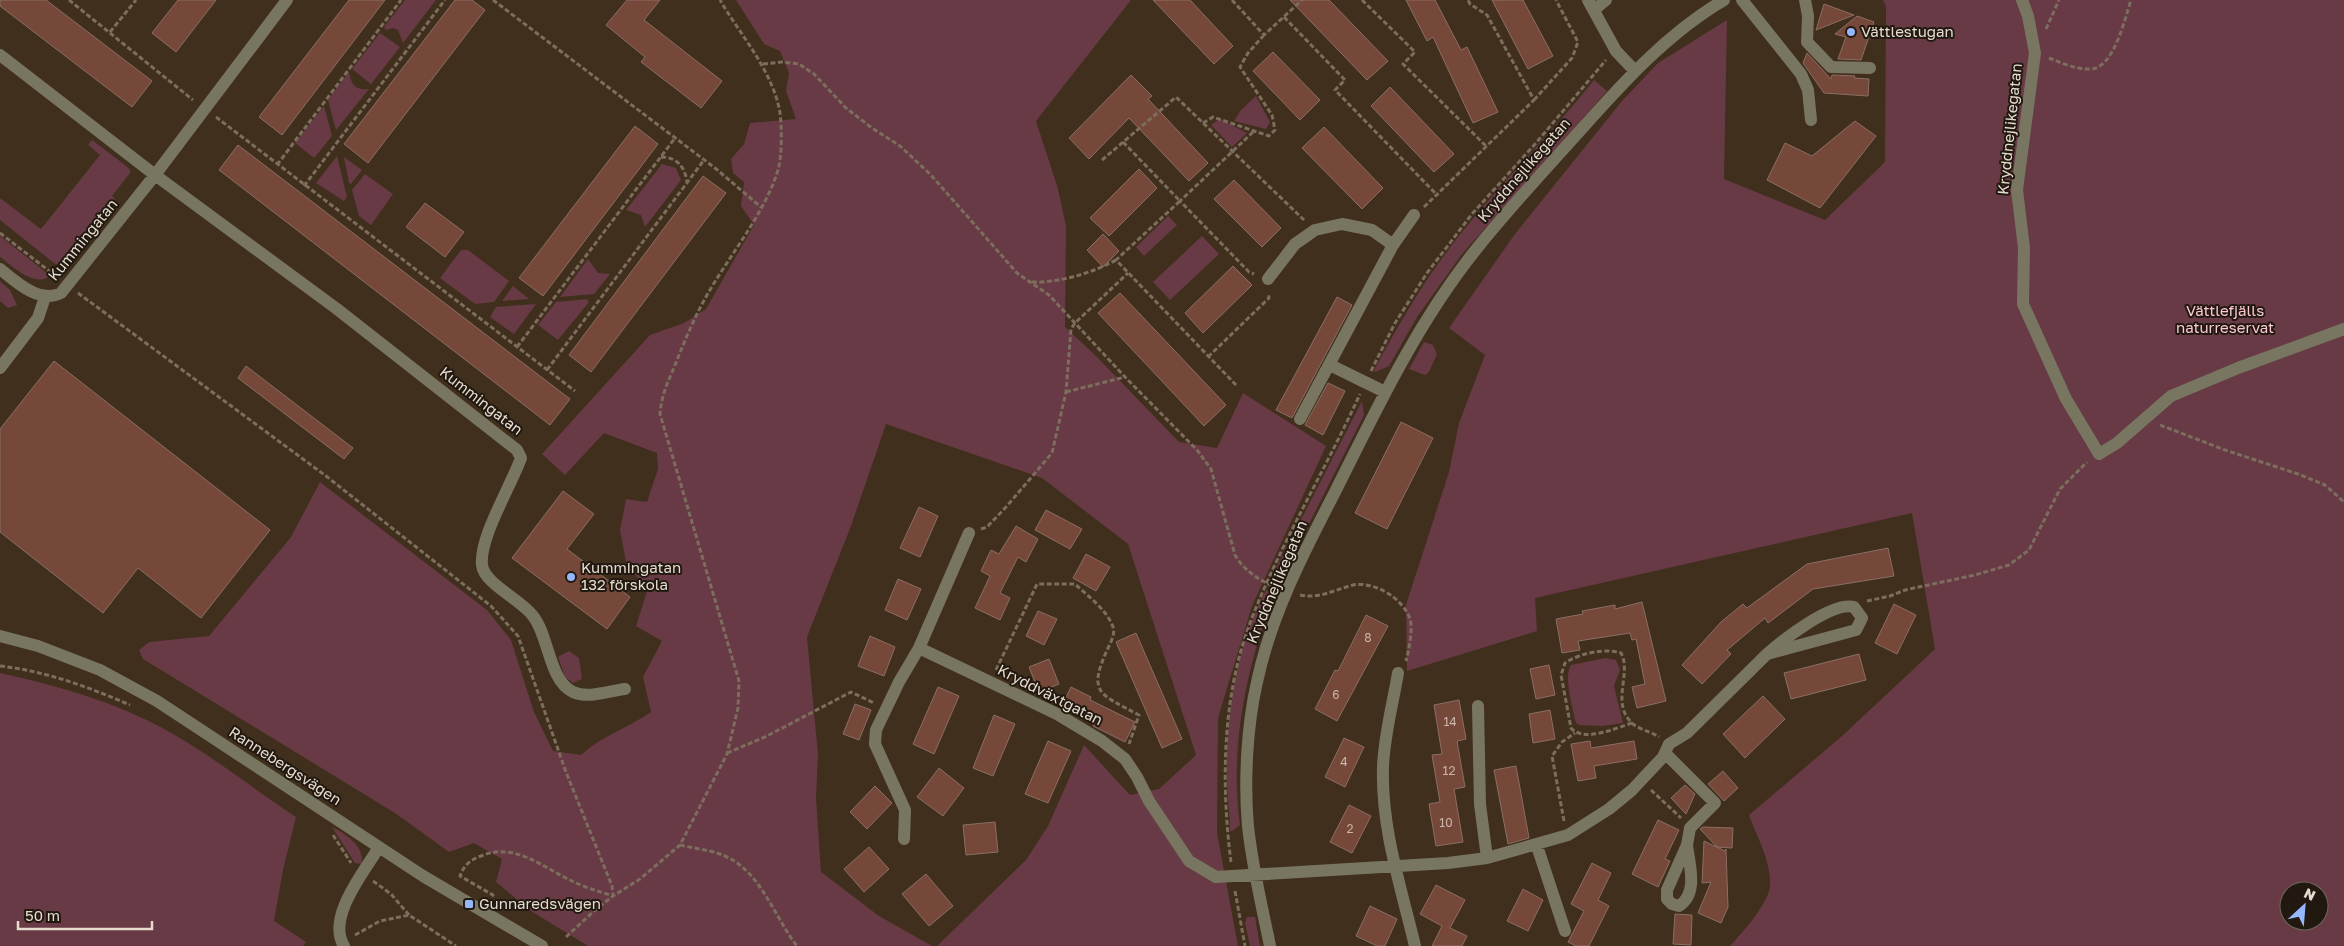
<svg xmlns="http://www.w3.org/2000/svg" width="2344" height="946" font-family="'Golos Text',sans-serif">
  <rect width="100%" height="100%" fill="#402f1c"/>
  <path fill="#683a45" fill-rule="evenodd" d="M405 0H436L403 43 398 30 393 28 386 30 384 27Z
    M736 0H1131L1036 121 1058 189 1066 226 1065 327 1097 357 1179 442 1217 448 1243 393 1326 446 1252 606 1218 718 1217 833 1238 946H937L1026 860 1048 826 1084 745 1130 795 1159 789 1196 755 1128 544 1042 478 886 424 851 526 807 637 818 755 816 798 821 872 879 916 932 946H588L531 911 496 882 502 859 474 843 449 852 395 813 143 659 139 650 149 642 209 636 291 537 320 482 487 610 511 640 534 712 553 751 581 755C601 736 628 728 651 712L643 677 662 641 636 626 647 591 626 562 620 530 626 499 647 502 658 469 657 453 604 433 565 475 542 454 650 335 684 323 706 309 754 225 741 206 744 182 733 173 731 159 744 144 750 123 796 119 786 91 789 73 780 51 764 44Z
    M1883 0H2344V946H1730C1741 934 1770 902 1770 885 1771 861 1757 837 1749 815L1841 737 1935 649 1912 513 1535 598 1537 631 1407 671 1406 605 1449 472 1459 423 1485 355 1449 328 1515 234 1622 101 1658 63 1727 20 1724 179 1825 220 1885 162 1886 6ZM2289 891H2319V921H2289Z
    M380 33 400 47 371 84 352 69Z
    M349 72C351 84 355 91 369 89L336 130 328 100Z
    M1594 80 1607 91 1462 254 1417 317 1389 366 1375 372 1374 370C1400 322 1427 275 1462 232 1504 180 1552 133 1594 80Z
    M1256 96 1270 122 1266 129 1234 121 1241 110Z
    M324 106 332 136 314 158 295 143Z
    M1218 120H1222L1247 133 1232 147 1211 125Z
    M92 140 125 165 130 170V173L112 196 115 199 69 261 62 266 54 263 0 220V198L41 229 100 155 88 145Z
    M337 156 347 197 344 201 316 183Z
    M344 157 362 170 351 184 349 183Z
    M662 164 676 168 681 180 645 227 641 215 626 210Z
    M365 174 393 194 371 225 359 216 352 190Z
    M1168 216 1177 225 1144 256 1136 247Z
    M0 236 48 274V277C34 287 11 265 0 257Z
    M1202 236 1219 254 1170 300 1153 282Z
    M461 250H468L509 281 494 302 475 304 440 278Z
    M588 259 598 273 610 274 594 294 560 297Z
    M0 281 10 290 17 305 8 308 0 301Z
    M513 286 529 299 502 301Z
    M587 299 589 302 558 340 538 325 556 302Z
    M536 304 514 334 490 317 496 307Z
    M1424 342 1433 345 1437 354 1429 372 1425 375 1409 369Z
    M1362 401 1364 415 1279 583 1274 585 1270 582 1274 572Z
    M1266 590 1274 593C1247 667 1229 746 1240 825L1232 831H1230C1230 814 1227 797 1227 781 1225 716 1236 647 1266 590Z
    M569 651 579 658 582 679 573 683 565 677 558 657Z
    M1605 658 1616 660 1620 670 1614 686 1623 723 1603 726 1579 725 1576 723C1573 710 1563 676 1571 665Z
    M0 673C59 686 120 703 173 734 215 758 255 790 296 817L283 870 274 921 306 942 303 946H0Z
    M332 827C346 834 366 847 361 864L355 863Z
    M1247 917H1255L1260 946H1250L1245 923Z"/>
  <path fill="#76483a" stroke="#8b6e65" d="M0 0H46L152 81 132 107 0 6Z
    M178 0H216L176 52 152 33Z
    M349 0H385L282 135 259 117Z
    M455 0H472L485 10 368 163 344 144Z
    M627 0H660L644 20 722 81 701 108 641 62 645 57 606 25Z
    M1153 0H1190L1233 46 1214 64Z
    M1290 0H1329L1388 61 1367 80Z
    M1406 0H1435L1461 50 1467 47 1498 112 1473 123 1433 37 1427 41Z
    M1492 0H1523L1553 56 1528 69Z
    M1824 4 1854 15 1816 30Z
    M1857 16 1874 22 1861 60 1838 59 1846 37 1835 34Z
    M1273 52 1320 100 1300 120 1253 71Z
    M1807 53 1831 79 1832 75 1855 76 1854 78 1869 79 1868 96 1824 93 1803 63Z
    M1131 75 1152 96 1148 99 1208 163 1189 181 1129 118 1089 159 1069 138Z
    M1390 87 1454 154 1434 172 1371 106Z
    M1855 121 1876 136 1820 208 1767 180 1785 143 1812 156Z
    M635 126 658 144 543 296 519 278Z
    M1324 127 1383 188 1362 209 1302 148Z
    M238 145 570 399 550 425 219 170Z
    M1139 169 1157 188 1109 236 1090 218Z
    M703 176 726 193 591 372 569 355Z
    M1234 180 1281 228 1262 247 1214 199Z
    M425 203 464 232 445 257 406 227Z
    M1103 234 1119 251 1103 267 1087 250Z
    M1233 266 1252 285 1203 333 1185 313Z
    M1120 293 1226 405 1204 426 1098 313Z
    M1337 297 1352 305 1292 418 1276 410Z
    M54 361 270 530 201 618 138 568 103 613 0 532V429Z
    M246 366 353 448 344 459 238 378Z
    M1328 383 1345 391 1323 435 1305 425Z
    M1401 422 1433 438 1387 529 1355 513Z
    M563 491 594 514 567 549 630 597 607 629 512 558Z
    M919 507 938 516 920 557 900 548Z
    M1046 510 1082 529 1070 549 1035 530Z
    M1016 526 1038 539 1026 562 1018 557 1000 593 1010 598 1000 620 975 608 990 576 981 571 991 550 999 554Z
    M1888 548 1894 576 1813 589 1768 623 1765 618 1727 650 1731 654 1702 684 1682 665 1721 622 1743 604 1747 608 1807 564Z
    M1086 554 1110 567 1096 591 1073 578Z
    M898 579 921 589 907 620 885 610Z
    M1642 602 1666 701 1637 708 1632 687 1645 684 1636 639 1632 640 1630 633 1578 641 1580 650 1562 653 1556 619 1583 614 1582 611 1615 605V609Z
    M1894 604 1916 615 1897 654 1875 643Z
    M1038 611 1057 619 1044 645 1026 636Z
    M1366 615 1388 626 1337 721 1315 709 1335 670 1338 671Z
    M1136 633 1182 739 1162 748 1116 642Z
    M870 636 895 647 884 676 858 666Z
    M1859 654 1866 680 1791 699 1784 673Z
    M1049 659 1059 684 1039 692 1029 667Z
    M1549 665 1555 695 1536 699 1530 669Z
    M938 687 959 696 934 754 913 744Z
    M1071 687 1091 697 1090 700 1135 722 1125 742 1093 726 1094 722 1062 706Z
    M1763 696 1785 719 1745 758 1723 734Z
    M1459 700 1466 739 1457 741 1465 787 1454 789 1463 842 1436 846 1429 804 1440 802 1432 755 1442 754 1434 705Z
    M855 704 871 710 859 740 843 734Z
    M1550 710 1555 739 1533 743 1529 714Z
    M994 715 1015 724 993 776 973 768Z
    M1344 738 1364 747 1345 787 1325 777Z
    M1048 741 1071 751 1048 803 1025 794Z
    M1590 741 1591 748 1634 741 1637 759 1594 766 1596 778 1578 781 1571 744Z
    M1516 766 1529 838 1508 844 1494 770Z
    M939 768 964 788 943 816 917 797Z
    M1723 771 1738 788 1724 801 1708 784Z
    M1685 785 1695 794 1686 814 1671 798Z
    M875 786 892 803 867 829 850 812Z
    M1349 805 1371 816 1352 853 1330 842Z
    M1658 820 1679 830 1665 859 1670 861 1658 887 1632 874Z
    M995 822 998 852 966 855 963 825Z
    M1703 827 1733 828 1732 848 1717 847 1700 829Z
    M1704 841 1725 851 1726 849 1728 907 1721 923 1698 913 1711 882 1702 883Z
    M869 847 889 869 864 892 844 869Z
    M1592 863 1611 873 1598 900 1609 906 1589 946H1576L1568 942 1584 911 1571 904Z
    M926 874 953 906 929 926 902 894Z
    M1436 885 1465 900 1450 928 1467 936 1462 946H1432L1442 926 1420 914Z
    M1523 889 1543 900 1528 931 1507 921Z
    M1370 906 1397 919 1385 946H1377L1356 936Z
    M1675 914 1692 915 1691 945 1673 944Z"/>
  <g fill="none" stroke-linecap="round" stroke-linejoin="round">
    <path stroke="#7c6d5d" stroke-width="3" stroke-dasharray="5 2.5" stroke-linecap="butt" d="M69 0 193 100
      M493 0 715 168 761 207
      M1232 0 1264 35 1302 0
      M1362 0 1415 52 1403 64 1487 147
      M1284 17 1345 80 1335 90 1438 196
      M2046 29 2059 0
      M110 32 136 0
      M2049 58C2062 63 2077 70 2091 69 2114 68 2125 18 2131 0
      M763 64 782 62 799 64 814 74 846 108 872 128 900 146 931 175 1017 273 1049 295 1125 377 1197 450 1211 469 1235 555C1244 570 1257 579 1273 586
      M1534 100 1572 58 1578 42 1556 0
      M216 117 575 391
      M1203 123 1213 117 1269 136 1275 130 1272 115 1240 67 1248 53 1264 35
      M1253 132 1180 201 1249 272 1254 274
      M1123 142 1180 201 1116 260 1236 385
      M661 157C677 157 685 167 687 182
      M1102 160 1176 97 1304 220
      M277 165 401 0
      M304 186 445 0
      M1424 207 1534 100 1487 15 1470 4 1468 0
      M0 233 57 277
      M1032 282C1059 283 1092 273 1116 260
      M78 293 326 476 491 606 518 636 566 772 612 886 613 896C598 891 583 887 570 880 541 866 514 842 481 856 470 860 464 865 460 876L493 895 491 897
      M517 347 675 138
      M1208 357 1269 298 1268 293
      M547 370 704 160
      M1371 371 1395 323 1427 273 1472 214 1536 143 1606 60
      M1066 392 1125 377
      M2160 425 2225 450 2298 474 2325 485 2344 502
      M981 529 987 527 1007 506 1052 453 1066 392 1071 329 1075 323 1128 273
      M1300 595C1319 599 1334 590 1353 585 1374 581 1403 598 1410 619 1413 629 1409 650 1406 661
      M1867 601 1890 596 1905 590 1975 575 2009 565 2029 550 2060 489 2087 462
      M0 666C45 671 89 687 130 705
      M996 670 1037 584H1075C1088 596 1107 610 1113 627 1115 633 1112 640 1109 646 1087 693 1098 693 1139 715L1129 744
      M1632 723C1616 728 1584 743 1571 728L1561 675 1565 663C1580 653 1604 648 1621 653 1632 673 1611 702 1631 722 1637 729 1650 731 1659 737
      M727 753 765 737 851 692 874 703
      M1651 790 1681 818
      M1564 821 1552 756 1562 742 1575 733
      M333 835 351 863
      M680 845C696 849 714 850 729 858 762 875 775 918 797 946
      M1231 862C1221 785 1222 697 1250 623 1280 544 1325 471 1360 394
      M373 881 391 894 409 915
      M1235 891 1245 946
      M355 935 380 921 409 915 456 946
      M566 937 594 911 613 896 640 879 680 845 727 754 738 708 739 681 660 414C662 391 669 381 677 360 686 338 695 316 707 295 729 256 765 213 778 170 782 157 782 127 780 113 773 71 741 36 720 0"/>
    <path stroke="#787661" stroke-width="12" d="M1588 0 1616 51 1634 70
      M1742 0 1801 74 1808 90 1811 120
      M1805 0 1808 16 1807 42 1831 67 1870 68
      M2022 0 2028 16 2035 53 2017 190 2024 248 2023 304 2066 399 2099 454 2117 443 2171 396 2238 368 2344 329
      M1594 10 1606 0
      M0 55 155 175 337 309 517 450 521 458C511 486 479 538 482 565 484 584 522 600 533 616 549 636 549 681 573 692 588 699 609 691 625 689
      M0 269C16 282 39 304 61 293L155 175 287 0
      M1268 279 1295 244 1315 230 1342 224 1372 230 1393 245
      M1330 365 1385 392
      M0 368 38 318 45 297
      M1300 419 1393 245 1414 215
      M0 636 38 646 100 670 157 701 423 876 542 946
      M919 648 969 533
      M1398 673C1393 703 1384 736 1383 767 1381 828 1401 887 1415 946
      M1478 706 1480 804 1487 858
      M1665 753 1715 803 1690 828 1687 845 1667 890V899L1672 904 1679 906C1699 893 1689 864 1687 845
      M904 839 905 810 875 744 876 730 899 682 919 648 1057 714 1102 741 1125 759 1137 777 1149 801 1189 861 1216 877 1448 863 1487 858 1568 835 1609 809 1632 790 1663 757 1669 744 1687 733 1767 654 1856 630 1862 618 1854 607C1832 601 1783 640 1767 654
      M1537 846 1565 931
      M344 946C326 917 365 871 379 847
      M1270 946C1262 906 1252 866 1248 826 1244 782 1247 725 1257 682 1271 615 1304 552 1335 492 1377 408 1418 321 1478 247 1509 208 1543 172 1577 134 1621 85 1666 34 1724 0"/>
  </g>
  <g fill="#96b6fd" stroke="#211910" stroke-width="2">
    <circle cx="1851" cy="32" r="5"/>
    <circle cx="571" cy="577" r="5"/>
    <rect x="464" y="899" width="10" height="10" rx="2.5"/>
  </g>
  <g text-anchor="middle" stroke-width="4" stroke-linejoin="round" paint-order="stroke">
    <g font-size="12" fill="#cbb7aa">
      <text x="1368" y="642">8</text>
      <text x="1336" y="699">6</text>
      <text x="1450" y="726">14</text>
      <text x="1344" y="766">4</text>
      <text x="1449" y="775">12</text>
      <text x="1446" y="827">10</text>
      <text x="1350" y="833">2</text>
    </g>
    <g font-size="15" fill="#e7dcd0" stroke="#211910" text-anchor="start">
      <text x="1861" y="37">Vättlestugan</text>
      <text x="581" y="573">Kummingatan<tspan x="581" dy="17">132 förskola</tspan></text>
      <text x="479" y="909">Gunnaredsvägen</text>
    </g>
    <g font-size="15" fill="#e7dcd0" stroke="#211910">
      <text transform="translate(2010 129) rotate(-84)" y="5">Kryddnejlikegatan</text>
      <text transform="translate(1524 170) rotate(-49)" y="5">Kryddnejlikegatan</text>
      <text transform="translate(83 240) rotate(-51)" y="5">Kummingatan</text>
      <text transform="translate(481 401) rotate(38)" y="5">Kummingatan</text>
      <text transform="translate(1277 582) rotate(-67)" y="5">Kryddnejlikegatan</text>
      <text transform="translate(1050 695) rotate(27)" y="5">Kryddväxtgatan</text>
      <text transform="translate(285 766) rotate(33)" y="5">Rannebergsvägen</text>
    </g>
    <g font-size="15" fill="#fbc8d3" stroke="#211910">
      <text x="2225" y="316">Vättlefjälls<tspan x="2225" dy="17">naturreservat</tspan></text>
    </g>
  </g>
  <g transform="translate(2304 906) rotate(26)"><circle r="24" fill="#211910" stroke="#70675d"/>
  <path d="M0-4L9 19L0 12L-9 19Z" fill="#96b6fd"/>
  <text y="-8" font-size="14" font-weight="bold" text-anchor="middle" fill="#e7dcd0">N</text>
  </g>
  <path d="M18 921v8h134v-8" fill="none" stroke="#e7dcd0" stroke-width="2.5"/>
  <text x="25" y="921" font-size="15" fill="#e7dcd0" stroke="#211910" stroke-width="4" paint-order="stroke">50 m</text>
</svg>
